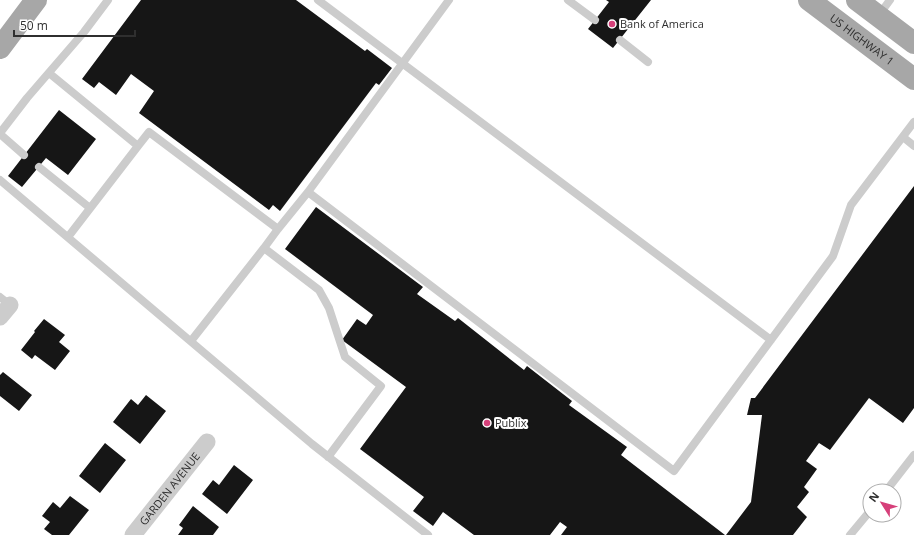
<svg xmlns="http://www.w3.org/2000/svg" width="914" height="535" font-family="'Open Sans',sans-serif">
  <rect width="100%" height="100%" fill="#fff"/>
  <path fill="#161616" d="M141 0H296L365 51 367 49 392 68 379 85 376 83 280 211 273 205 269 210 139 113 154 91 131 74 116 95 99 82 94 88 82 79Z
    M606 0H651L613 48 588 29 609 2Z
    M59 110 96 139 68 175 46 158 22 187 8 176Z
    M914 186V408L903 423 869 398 830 450 819 443 806 461 817 469 804 487 809 492 797 507 807 517 793 535H726L751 502 762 415H747L751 398H755L796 343Z
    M316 207 423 287 417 294 455 321 458 318 524 370 527 366 572 401 569 405 627 447 621 455 725 535H561L567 527 560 522 550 535H474L443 512 433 526 413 511 424 497 360 449 406 387 342 340 357 319 366 325 373 315 285 249Z
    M44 319 65 335 59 342 70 351 55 370 35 355 32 359 21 350 35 332 34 331Z
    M3 372 32 395 19 411 0 396V375Z
    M146 395 166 411 140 444 113 422 131 399 138 405Z
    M105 443 126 460 100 493 79 476Z
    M234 465 253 480 227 514 202 494 213 480 219 485Z
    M70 496 89 510 69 535H52L44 529 50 522 42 516 53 502 60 508Z
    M193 506 219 527 213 535H178L183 528 179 525Z"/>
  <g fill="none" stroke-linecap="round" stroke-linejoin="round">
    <path stroke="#ccc" stroke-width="8" d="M318 0 771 340
      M568 0 595 20
      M879 15 890 0
      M620 40 648 62
      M49 73 138 146 68 237
      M0 133 27 98 84 32 108 0
      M0 134 24 155
      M903 137 914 146
      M138 146 149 132 278 229
      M39 167 90 208
      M0 180 312 444 428 535
      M308 192 674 471 833 256 851 205 914 122
      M264 248 319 290 329 308 345 357 381 386 328 457
      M0 297 10 305
      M191 341 264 248 278 229 308 192 449 0
      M886 491 914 455
      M850 535 870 511"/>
    <g stroke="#ccc" stroke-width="17">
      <path d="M0 317 10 305"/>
      <path id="s1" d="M133 535 207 442"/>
    </g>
    <g stroke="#a7a7a7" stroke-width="22">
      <path id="s2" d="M809 0 914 79"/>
      <path d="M857 0 914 43"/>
      <path d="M0 48 36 0"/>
    </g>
  </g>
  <g fill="#d6407a" stroke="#fff" stroke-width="1.5">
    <circle cx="612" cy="24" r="4"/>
    <circle cx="487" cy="423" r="4"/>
  </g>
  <g text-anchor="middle" stroke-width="4" stroke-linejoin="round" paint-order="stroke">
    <g font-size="11" fill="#2f2f2f" stroke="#fff" text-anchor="start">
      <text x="620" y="28">Bank of America</text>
      <text x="495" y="427">Publix</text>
    </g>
    <g font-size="11" fill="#2f2f2f" stroke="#fff">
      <text dy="4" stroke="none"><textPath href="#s2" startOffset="66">US HIGHWAY 1</textPath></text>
      <text dy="4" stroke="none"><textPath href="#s1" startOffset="59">GARDEN AVENUE</textPath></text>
    </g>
  </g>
  <g transform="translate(882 503) rotate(307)"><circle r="19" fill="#ffffff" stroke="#acacac"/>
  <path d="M0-3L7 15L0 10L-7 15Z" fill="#d6407a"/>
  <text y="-6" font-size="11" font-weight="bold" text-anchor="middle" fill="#2f2f2f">N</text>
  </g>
  <path d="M14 30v6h121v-6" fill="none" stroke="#2f2f2f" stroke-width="2"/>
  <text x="20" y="30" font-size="12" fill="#2f2f2f" stroke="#ffffff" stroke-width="3" paint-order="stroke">50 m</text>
</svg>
